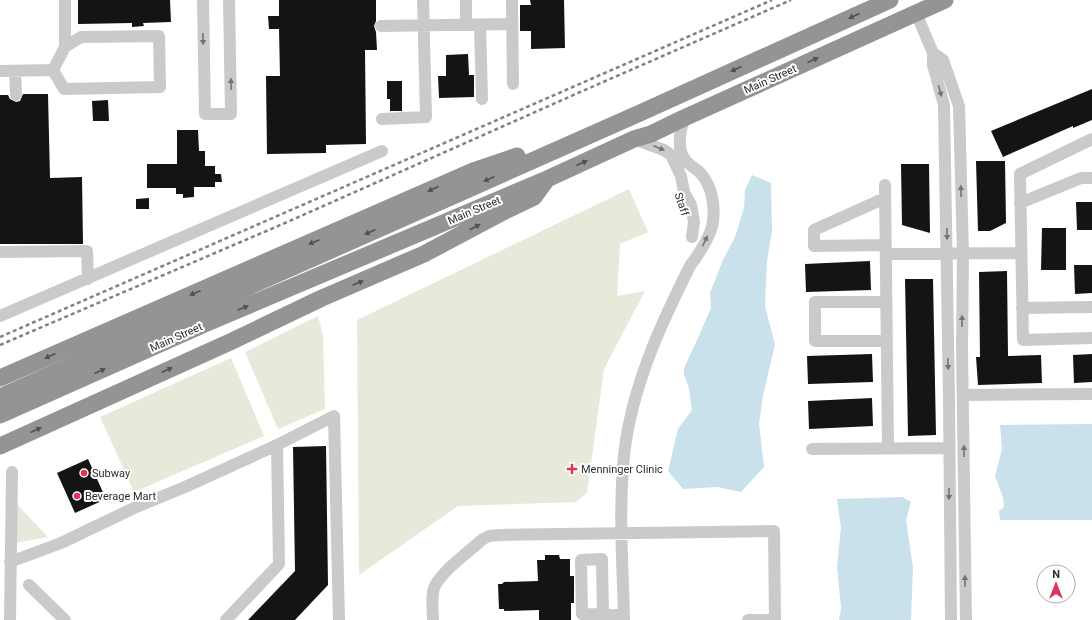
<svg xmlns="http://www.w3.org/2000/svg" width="1092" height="620" font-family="Roboto,sans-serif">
  <rect width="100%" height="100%" fill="#fff"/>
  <path fill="#e5eadb" d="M629 189 648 232 620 244 617 296 645 291 604 369 587 493 576 502 458 506 359 575 357 320Z
    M318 316 323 335 325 409 278 429 245 352Z
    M231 358 264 436 134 492 100 417Z
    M13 500 48 537 14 543Z"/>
  <path fill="#c8e1ea" d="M752 175 771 183 772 231 767 261 765 306 775 345 763 395 759 424 764 467 741 492 717 487 683 489 668 471 678 429 692 410 689 389 684 374V368L698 338 711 308 710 293 723 260 735 237 744 208 745 190Z
    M1092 424V520H1000L999 511 1004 507 1003 497 995 476 1002 449 1000 425Z
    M903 497 911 502 906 520 913 567 911 620H839L841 608 837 566 841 528 837 499Z"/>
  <path fill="#141414" d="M78 0H170L171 22 143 23 144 26 132 27V23L78 24Z
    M279 0H376V21L374 26 376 32 377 50H365L366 144 326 145V153L267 154 266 76H280L279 29H269L268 16H279Z
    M530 0H564L565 48 531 49V31H520V5H531Z
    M468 54 469 75H474V97L439 98 438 76H446V55Z
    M387 81H402V111H390V99H387Z
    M1092 89V120L1073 128V126L1003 157 991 131Z
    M23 94H48L50 178 82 177 83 244H0V95H8L10 99 16 102 20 101Z
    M108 100 109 121H93L92 101Z
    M177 130H198L199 151H205V166H215V174H221L222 182H215V187H194V197L183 198V194H176V188H147V164H177Z
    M976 161H1005L1006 223 990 231H978Z
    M901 164H929L930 233 902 225Z
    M149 198V209H136V199Z
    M1076 202H1092V230H1077Z
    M1042 228H1066V270H1041Z
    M870 261 871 290 806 292 805 264Z
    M1074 265H1092V293L1075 294Z
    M1007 271 1008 356 1041 355 1042 383 978 385 976 357H980L979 272Z
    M905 279H933L936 435 908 436Z
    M872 354 873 382 808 384 807 356Z
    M1092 354V382L1074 383 1073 355Z
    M872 398 873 426 809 429 808 401Z
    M326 446 328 585 295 620H248L295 571 293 447Z
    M88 459 106 499 75 513 57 473Z
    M545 555H559L560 559H570V576H574V603H571V620H539V610L504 611V609H499L498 584H502L504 582 538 581 537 560H545Z"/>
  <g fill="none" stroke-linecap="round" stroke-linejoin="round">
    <path stroke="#cacaca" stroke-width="12" d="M65 0V47L53 70 64 89 160 87 159 36 81 37 65 47
      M203 0 205 114H231L229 0
      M466 0V25
      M512 0 513 84
      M916 13 933 53V65L944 105 949 398 951 620
      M480 25 482 99
      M381 26 512 24
      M933 53 943 60 959 106 963 253 962 349 966 620
      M0 71 53 70
      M15 71 16 95
      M382 119 426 117 423 0
      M634 139 664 150 671 155 681 176 684 192 691 205 694 222 692 237
      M1092 139 1020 174 1023 340 1092 338
      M885 185 888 448
      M885 198 814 230V246L886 245
      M1020 203 1081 178H1092
      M0 252 87 251 88 279
      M886 254 1021 253
      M886 302H815V341H887
      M1022 308 1092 307
      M0 316 382 151
      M963 395 1092 394
      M812 449 949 448
      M10 562 61 543 134 508 185 487 277 445 334 416 339 620
      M29 585 65 620
      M603 614 602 559 581 560 582 614 624 615
      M10 620 12 472
      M226 620 279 564 277 445
      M433 620C433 610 431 598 434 588 440 572 470 551 483 539L489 536 499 535 774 531 775 620
      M624 620C623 570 619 519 623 469 625 427 638 384 653 346 664 319 677 292 690 266 692 262 695 260 697 256 703 247 712 232 713 221 715 206 712 187 702 175 698 169 691 167 686 161 676 149 680 132 684 118
      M748 620H775"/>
    <path stroke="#949494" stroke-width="17" d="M0 378 473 171 517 156
      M0 397 640 113 890 0
      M0 415 207 323 547 179 634 139 651 134 684 118 945 0
      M0 446 230 342 322 298 424 254 503 212 534 197 545 182"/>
    <path stroke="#828282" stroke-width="2.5" stroke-dasharray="4 3" stroke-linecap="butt" d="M0 337 772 0
      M0 345 285 223 578 93 791 0"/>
  </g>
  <defs><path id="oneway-solid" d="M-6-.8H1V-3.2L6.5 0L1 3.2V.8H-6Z"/></defs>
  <g fill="#515151">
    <use href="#oneway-solid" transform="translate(854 16) rotate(156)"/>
    <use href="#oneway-solid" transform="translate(813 60) rotate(-25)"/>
    <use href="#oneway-solid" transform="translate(736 69) rotate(156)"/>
    <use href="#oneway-solid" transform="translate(582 163) rotate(-24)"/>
    <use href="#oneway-solid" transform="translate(489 179) rotate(156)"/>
    <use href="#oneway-solid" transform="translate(433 189) rotate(156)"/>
    <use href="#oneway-solid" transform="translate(475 227) rotate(-28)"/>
    <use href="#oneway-solid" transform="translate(370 232) rotate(156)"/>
    <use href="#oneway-solid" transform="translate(314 242) rotate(157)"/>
    <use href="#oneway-solid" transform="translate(358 283) rotate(-23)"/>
    <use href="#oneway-solid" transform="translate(195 293) rotate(157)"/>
    <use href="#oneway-solid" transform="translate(243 308) rotate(-23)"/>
    <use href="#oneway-solid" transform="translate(50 356) rotate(156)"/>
    <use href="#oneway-solid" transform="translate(167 370) rotate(-24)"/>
    <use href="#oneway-solid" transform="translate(100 371) rotate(-24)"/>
    <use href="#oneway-solid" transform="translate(36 430) rotate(-24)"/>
  </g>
  <g fill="#747474">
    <use href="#oneway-solid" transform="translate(203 39) rotate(89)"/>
    <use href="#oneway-solid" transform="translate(231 84) rotate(-91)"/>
    <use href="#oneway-solid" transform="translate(940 91) rotate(74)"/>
    <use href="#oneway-solid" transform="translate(659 148) rotate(23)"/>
    <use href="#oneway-solid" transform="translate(961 191) rotate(-91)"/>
    <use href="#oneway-solid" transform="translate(947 234) rotate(89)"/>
    <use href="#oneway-solid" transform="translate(705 241) rotate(-64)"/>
    <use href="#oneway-solid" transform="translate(962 321) rotate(-89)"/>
    <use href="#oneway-solid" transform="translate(948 364) rotate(88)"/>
    <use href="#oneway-solid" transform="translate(964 451) rotate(-91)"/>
    <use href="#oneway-solid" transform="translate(949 494) rotate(90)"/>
    <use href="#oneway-solid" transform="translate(965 581) rotate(-91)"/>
  </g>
  <g fill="#de3557" stroke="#fff" stroke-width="1.5">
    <path d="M570 463h4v4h4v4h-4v4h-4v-4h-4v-4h4z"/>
    <circle cx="84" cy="473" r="4"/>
    <circle cx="77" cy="496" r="4"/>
  </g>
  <g text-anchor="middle" stroke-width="4" stroke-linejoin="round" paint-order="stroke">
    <g font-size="11" fill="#2d2d2d" stroke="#fff">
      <text transform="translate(770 79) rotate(-24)" y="4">Main Street</text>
      <text transform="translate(682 204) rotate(72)" y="4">Staff</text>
      <text transform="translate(474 210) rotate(-23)" y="4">Main Street</text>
      <text transform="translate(176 337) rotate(-24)" y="4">Main Street</text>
    </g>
    <g font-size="11" fill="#2d2d2d" stroke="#fff" text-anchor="start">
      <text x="581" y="473">Menninger Clinic</text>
      <text x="92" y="477">Subway</text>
      <text x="85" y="500">Beverage Mart</text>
    </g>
  </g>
  <g transform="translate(1056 584)"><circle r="19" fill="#ffffff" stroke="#ababab"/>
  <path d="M0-3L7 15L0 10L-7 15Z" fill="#de3557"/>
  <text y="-6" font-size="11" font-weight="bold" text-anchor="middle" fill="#2d2d2d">N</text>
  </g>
</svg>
